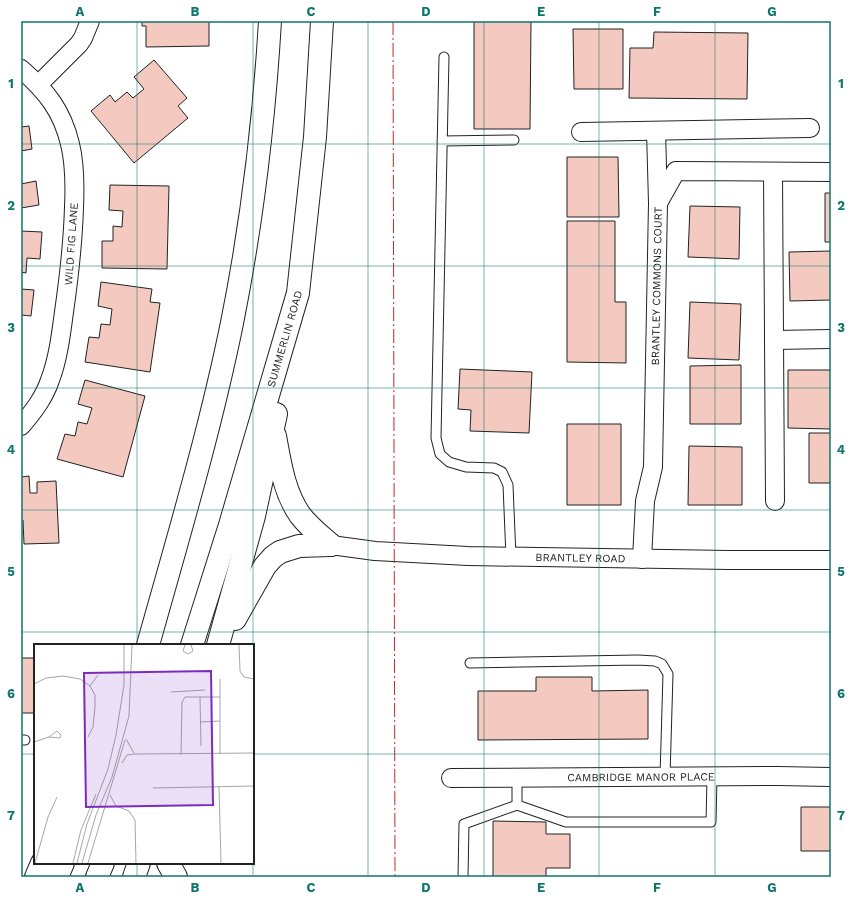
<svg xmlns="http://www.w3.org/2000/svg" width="852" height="898" font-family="'Work Sans',sans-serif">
  <rect width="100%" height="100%" fill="#fff"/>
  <path fill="#f3c9c0" stroke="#222" d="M142 21H209V46L146 47V26H142Z
    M474 21H531L530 129H474Z
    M573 29H623V89H574Z
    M654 32 748 33 747 99 629 98 630 48H653Z
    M154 60 187 98 178 106 188 118 134 163 91 111 110 95 115 102 127 92 133 98 144 89 134 77Z
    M29 126 32 149 21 151V127Z
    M567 157H618L619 217H567Z
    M36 181 39 205 21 208V184Z
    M110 185 169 186 167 269 102 268V241H113V226L122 227 123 211 109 210Z
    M825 193H831V242H825Z
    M690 206 740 207 739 259 688 257Z
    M567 221H615V302H626V363L567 362Z
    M21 231 42 232 40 259 27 258 26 273 21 272Z
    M831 251V300L790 301 789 252Z
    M101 282 152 289 150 302 160 303 150 372 85 362 89 337 99 338 101 324 110 325 112 309 98 306Z
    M21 289 34 290 31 316 21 315Z
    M690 302 741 304 739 360 688 358Z
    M741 365V424H690V366Z
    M460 369 532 372 529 433 470 431 471 410 458 409Z
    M788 370H831V429L788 428Z
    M85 380 145 396 123 477 57 459 65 434 75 436 78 422 87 424 92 408 78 404Z
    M567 424H621V505H567Z
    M809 433H831V483H809Z
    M689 446 742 447V505H688Z
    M29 476 30 493H37V482L56 481 59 543 24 544 23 520H21V477Z
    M21 658H35V713H21Z
    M536 677H592V691L648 690V739L478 740V691H536Z
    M801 807H831V851H801Z
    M493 821 546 822V834H570V868H546V877H493Z"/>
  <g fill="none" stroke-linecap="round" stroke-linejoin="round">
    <defs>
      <path id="service" d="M444 57 436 438 440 454 449 462 466 467 494 468 502 472 508 485 511 557
        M442 141 514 140
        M470 663 638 660 655 661 662 664 668 674 665 777
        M21 740H25
        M517 805 566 822H711L712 777
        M463 877 464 824 517 805V777"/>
      <g id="minor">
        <path d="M21 69C46 91 62 110 70 144 75 164 75 185 74 207 73 242 69 277 64 312 61 335 58 359 50 380 44 398 33 412 21 426"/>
        <path d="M39 84 79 44 83 38 90 21"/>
        <path d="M656 131 658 203"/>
        <path d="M581 132 810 128"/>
        <path d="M773 172 775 501"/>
        <path d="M774 340 831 339"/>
        <path id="s1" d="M331 545 375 551 468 556 729 560H831"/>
        <path id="s2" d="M642 559 645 501 653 467 658 203 676 171 831 172"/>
        <path id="s3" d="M451 778 778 776 831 777"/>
      </g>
      <g id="primary">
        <path d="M275 436C280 463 284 492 300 515 309 527 321 536 331 545"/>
        <path d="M235 619 265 566 273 557 280 552 299 546 331 545"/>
        <path d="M148 645C178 538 210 431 232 323 252 223 264 122 270 21"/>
        <path id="s4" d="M192 645 230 525 298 293 315 137 322 21"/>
        <path d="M218 645 254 516 276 414"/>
        <path d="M168 863 176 877"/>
        <path d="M36 877 42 863"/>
        <path d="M57 877 63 863"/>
        <path d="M97 877 103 863"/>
        <path d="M134 877 139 863"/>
      </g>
    </defs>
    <use href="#service" stroke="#222" stroke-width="11"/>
    <use href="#minor" stroke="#222" stroke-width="20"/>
    <use href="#primary" stroke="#222" stroke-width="24"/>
    <use href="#service" stroke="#fff" stroke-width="9"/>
    <use href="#minor" stroke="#fff" stroke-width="18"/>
    <use href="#primary" stroke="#fff" stroke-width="22"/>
    <path stroke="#c62828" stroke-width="1" stroke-dasharray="14 3 2 3" stroke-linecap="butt" d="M393 21 395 877"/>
  </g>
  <path fill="none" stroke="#0f766e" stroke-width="1" stroke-opacity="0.55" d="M137 21V645M253 21V645M368 21V877M484 21V877M599 21V877M715 21V877M21 144H831M21 266H831M21 388H831M21 510H831M21 632H831M21 754H35M253 754H831M137 863V877M253 863V877"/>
  <g text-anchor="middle" stroke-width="3" stroke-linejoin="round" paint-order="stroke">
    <g font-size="11" fill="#222" stroke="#fff">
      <text transform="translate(71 244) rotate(-86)" y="4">WILD FIG LANE</text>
      <text dy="4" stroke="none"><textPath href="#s2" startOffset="274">BRANTLEY COMMONS COURT</textPath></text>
      <text dy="4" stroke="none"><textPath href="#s4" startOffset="320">SUMMERLIN ROAD</textPath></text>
      <text dy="4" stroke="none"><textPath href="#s1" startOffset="250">BRANTLEY ROAD</textPath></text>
      <text dy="4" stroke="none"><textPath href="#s3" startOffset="190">CAMBRIDGE MANOR PLACE</textPath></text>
    </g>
  </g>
  <g transform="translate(34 644)">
    <rect width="220" height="220" fill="#fff"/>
    <path fill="none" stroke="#a7a7a7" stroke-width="1" d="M151 1 149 7 154 10 159 7 157 1M205 1 206 27 210 33 220 35M0 40 12 34 29 32 46 35 56 42 61 51V63L59 83 54 93M56 42 64 31M137 48 171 46M166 53 167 102M166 78 186 77M23 87 27 91 26 94 15 93ZM92 95 100 109M0 98 15 93M101 110 220 109M186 110V35M147 111 148 58 151 53H186M88 119 93 111 101 110M185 143 187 219M119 144 220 142M76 151 82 162M82 162 95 167 101 176 102 219M1 219 14 173 23 153M39 219 47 186 62 150M43 219 53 180 74 125 82 91 90 41V1M48 219 62 171 78 133 95 72 98 1M54 219 91 96"/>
    <path fill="#7b2cbf" fill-opacity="0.15" stroke="#7b2cbf" stroke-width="2" d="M177 27 179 161 52 163 50 29Z"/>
    <rect width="220" height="220" fill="none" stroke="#222" stroke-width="2"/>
  </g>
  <rect width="852" height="898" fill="none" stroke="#ffffff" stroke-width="44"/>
  <rect x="22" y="22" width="808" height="854" fill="none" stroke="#0f766e" stroke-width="1.5"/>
  <g font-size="13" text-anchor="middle" font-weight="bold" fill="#0f766e">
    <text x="80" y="16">A</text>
    <text x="195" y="16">B</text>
    <text x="311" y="16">C</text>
    <text x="426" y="16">D</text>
    <text x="541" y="16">E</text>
    <text x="657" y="16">F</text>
    <text x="772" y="16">G</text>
    <text x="11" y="88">1</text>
    <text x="841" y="88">1</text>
    <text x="11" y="210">2</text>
    <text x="841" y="210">2</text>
    <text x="11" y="332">3</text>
    <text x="841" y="332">3</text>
    <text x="11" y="454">4</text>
    <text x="841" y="454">4</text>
    <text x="11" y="576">5</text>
    <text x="841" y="576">5</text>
    <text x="11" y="698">6</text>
    <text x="841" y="698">6</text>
    <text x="11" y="820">7</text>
    <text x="841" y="820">7</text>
    <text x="80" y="892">A</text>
    <text x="195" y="892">B</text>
    <text x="311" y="892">C</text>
    <text x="426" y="892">D</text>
    <text x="541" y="892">E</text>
    <text x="657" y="892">F</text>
    <text x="772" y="892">G</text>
  </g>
</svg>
